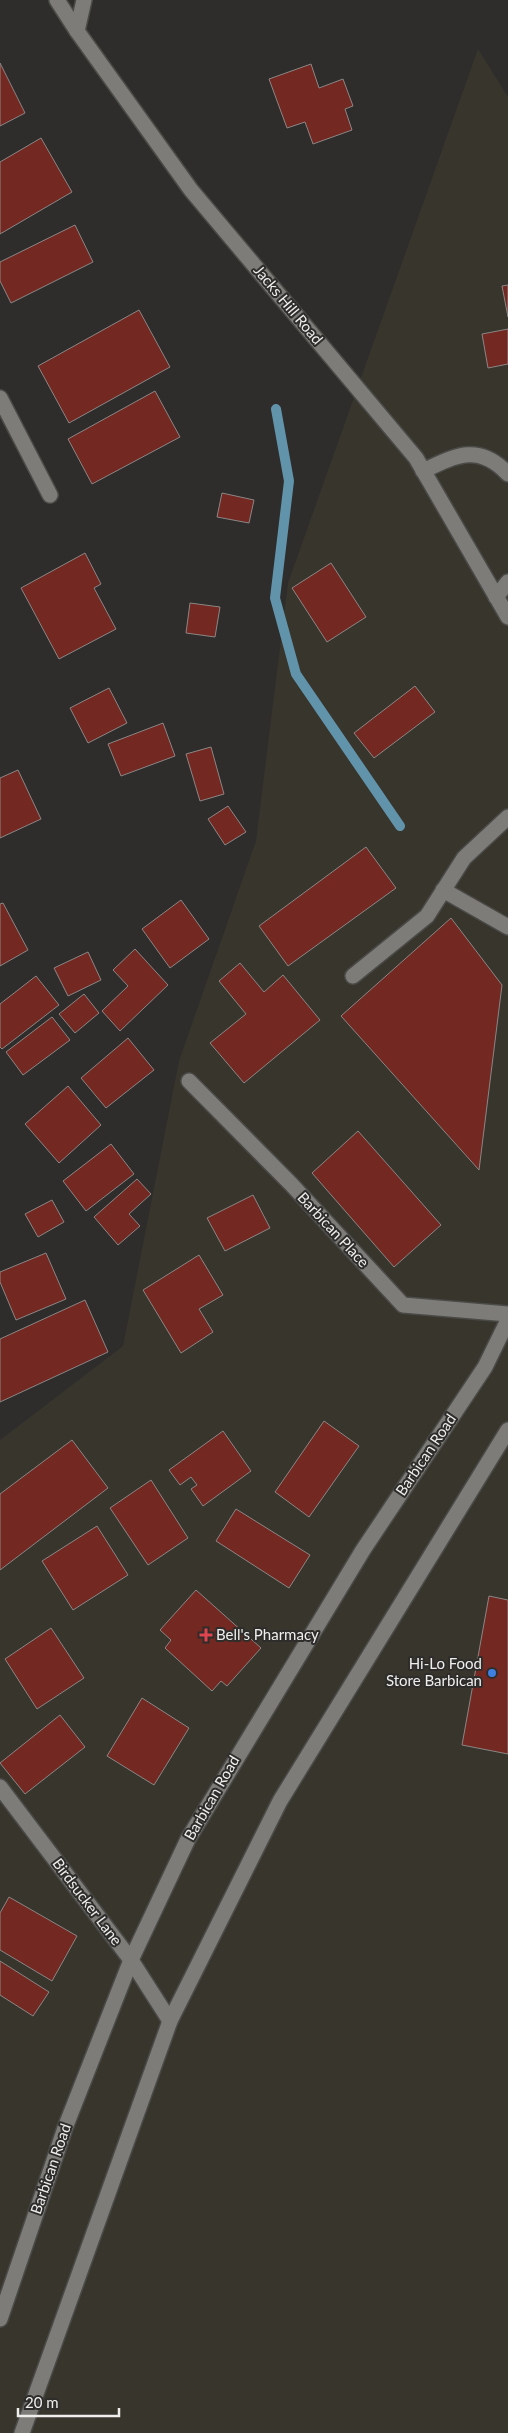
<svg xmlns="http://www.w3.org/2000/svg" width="508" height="2433" font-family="Lato,sans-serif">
  <rect width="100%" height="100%" fill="#2e2d2b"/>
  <path fill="#38352d" d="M478 49 508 97V2433H0V1440L123 1346 179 1061 256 841 288 583Z"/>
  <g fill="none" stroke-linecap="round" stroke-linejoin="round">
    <path stroke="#6193aa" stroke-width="10" d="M276 409 289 481 275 598 296 674 400 826"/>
  </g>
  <path fill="#742822" stroke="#8a8786" d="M0 63 25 113 0 126Z
    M311 64 319 88 343 79 353 106 345 109 352 130 313 144 305 122 287 128 269 79Z
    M41 138 72 192 0 234V162Z
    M75 225 93 262 11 303 0 281V262Z
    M508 285V317L502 286Z
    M139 310 170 367 69 423 38 366Z
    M508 329V364L488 368 482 334Z
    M155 391 180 437 92 484 68 439Z
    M222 493 254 500 249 523 217 517Z
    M85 553 101 584 94 588 116 629 59 659 21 588Z
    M331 563 366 617 327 642 292 588Z
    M190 603 220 607 215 637 186 633Z
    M415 686 435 712 374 758 354 733Z
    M109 688 127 723 88 743 70 708Z
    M163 723 175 756 121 776 108 744Z
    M211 747 224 794 200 801 186 754Z
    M18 770 41 819 0 838V778Z
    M228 806 246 832 225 845 208 819Z
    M366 847 396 888 288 966 259 926Z
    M181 900 209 939 170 968 142 929Z
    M3 903 28 950 0 966V904Z
    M451 918 502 985 479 1170 341 1016Z
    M135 949 168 985 120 1031 102 1011 128 986 113 970Z
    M88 952 101 980 68 996 54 968Z
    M240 963 264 992 283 975 320 1020 244 1083 210 1043 246 1014 219 981Z
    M36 976 59 1005 2 1049 0 1047V1004Z
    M84 994 99 1013 75 1033 59 1014Z
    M52 1017 70 1040 23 1075 6 1052Z
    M128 1038 154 1070 106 1108 81 1078Z
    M68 1086 101 1125 59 1163 25 1124Z
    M358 1131 441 1225 394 1267 312 1173Z
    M111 1144 134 1174 86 1211 63 1181Z
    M137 1179 151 1194 129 1214 140 1226 118 1245 94 1217Z
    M253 1195 270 1228 225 1251 207 1218Z
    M52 1200 64 1222 38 1237 25 1214Z
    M46 1253 66 1299 16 1320 0 1282V1272Z
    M199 1255 223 1295 199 1309 213 1332 181 1353 143 1290Z
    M85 1300 108 1352 0 1402V1339Z
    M324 1421 359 1446 309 1517 275 1492Z
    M223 1431 251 1471 203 1506 191 1489 197 1485 191 1477 180 1485 169 1470Z
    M72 1440 108 1488 0 1570V1494Z
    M151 1480 188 1538 148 1565 110 1508Z
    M236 1509 310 1555 289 1588 216 1541Z
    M97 1526 128 1575 73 1610 42 1561Z
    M196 1590 261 1648 227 1686 221 1681 212 1691 165 1648 171 1640 160 1630Z
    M489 1596 508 1600V1754L462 1745Z
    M51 1628 84 1678 37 1709 5 1659Z
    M142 1698 189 1728 154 1785 107 1756Z
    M60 1715 85 1747 25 1794 0 1763Z
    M9 1897 77 1936 52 1981 0 1950V1913Z
    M0 1961 49 1992 33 2016 0 1995Z"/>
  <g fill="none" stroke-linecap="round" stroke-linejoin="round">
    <defs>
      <path id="service" d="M423 471C456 455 479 443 508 474
        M496 597 508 582
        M443 890 508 927
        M353 976 427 916 464 858 508 817"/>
      <path id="minor" d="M77 31 84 0
        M0 398 50 495
        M189 1081 291 1184 403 1305 508 1314
        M0 1787 131 1960 170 2021"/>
      <path id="tertiary" d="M57 0 77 31 191 190 416 458 508 617"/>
      <path id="secondary" d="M0 2319 65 2128 131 1960 188 1839 363 1550 485 1367 508 1320
        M22 2433 170 2021 280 1801 508 1430"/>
    </defs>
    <use href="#service" stroke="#4a4a47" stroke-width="18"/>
    <use href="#minor" stroke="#4a4a47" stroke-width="18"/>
    <use href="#tertiary" stroke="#4a4a47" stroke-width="18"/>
    <use href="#secondary" stroke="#4a4a47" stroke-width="18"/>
    <use href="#service" stroke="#7e7c79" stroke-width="15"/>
    <use href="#minor" stroke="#7e7c79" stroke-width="15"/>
    <use href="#tertiary" stroke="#7e7c79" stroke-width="15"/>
    <use href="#secondary" stroke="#7e7c79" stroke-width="15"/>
  </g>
  <path fill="#e0444e" stroke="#2e2d2b" stroke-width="2" d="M203.5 1627.5h5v5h5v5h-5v5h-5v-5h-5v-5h5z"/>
  <circle fill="#3f7fe0" stroke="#2e2d2b" stroke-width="2" cx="492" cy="1673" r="5"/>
  <g text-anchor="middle" stroke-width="4" stroke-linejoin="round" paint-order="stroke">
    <g font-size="15" fill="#efeeed" stroke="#2e2d2b">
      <text transform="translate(288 305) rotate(50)" y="5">Jacks Hill Road</text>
      <text transform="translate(333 1230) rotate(47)" y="5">Barbican Place</text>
      <text transform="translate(426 1455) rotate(-56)" y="5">Barbican Road</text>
      <text transform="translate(212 1798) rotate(-60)" y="5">Barbican Road</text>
      <text transform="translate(87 1902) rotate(53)" y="5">Birdsucker Lane</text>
      <text transform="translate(51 2169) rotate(-71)" y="5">Barbican Road</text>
    </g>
    <g font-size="15" fill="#efeeed" stroke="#2e2d2b" text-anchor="start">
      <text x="216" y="1640">Bell's Pharmacy</text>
      <text x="482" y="1669" text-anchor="end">Hi-Lo Food<tspan x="482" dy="17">Store Barbican</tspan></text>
    </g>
  </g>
  <path d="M18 2408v8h101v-8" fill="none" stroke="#efeeed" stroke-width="2.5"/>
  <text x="25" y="2408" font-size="15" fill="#efeeed" stroke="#2e2d2b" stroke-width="4" paint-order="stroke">20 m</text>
</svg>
